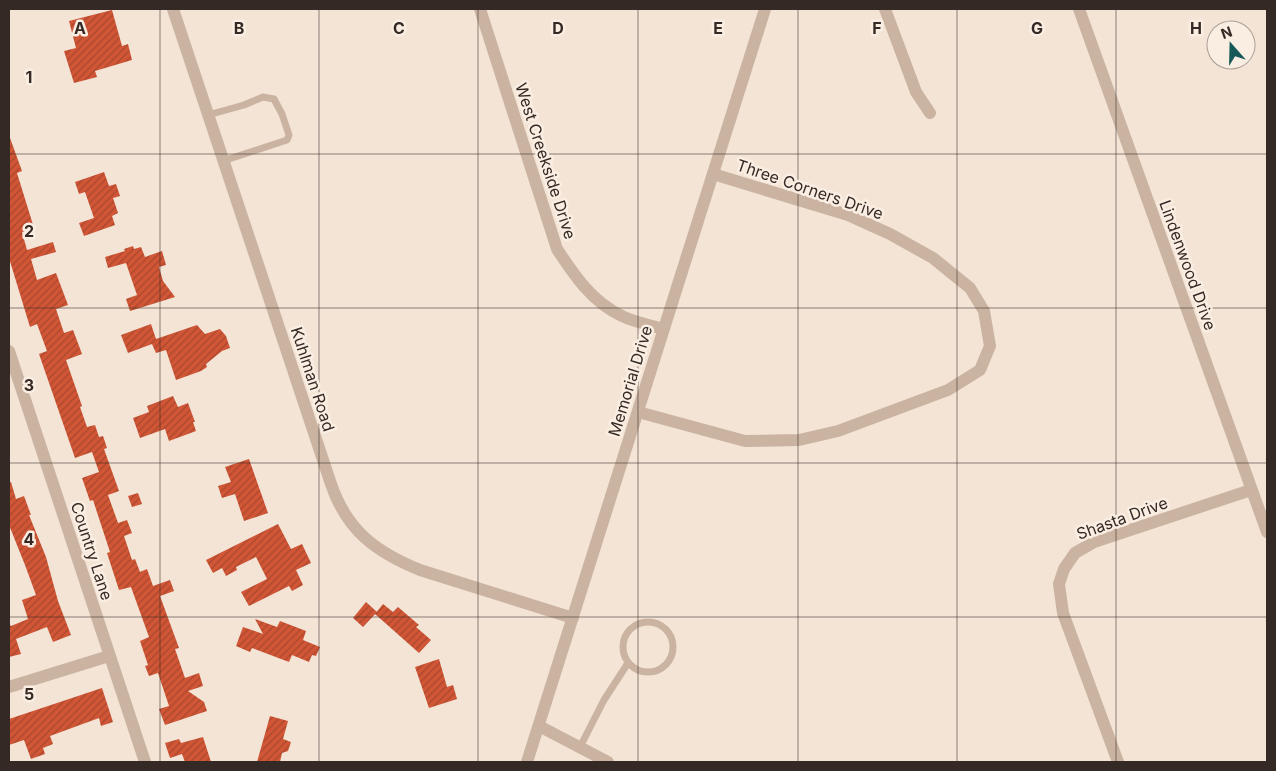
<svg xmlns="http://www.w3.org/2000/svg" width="1276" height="771" font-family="Inter,sans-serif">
  <defs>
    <pattern id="building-hatch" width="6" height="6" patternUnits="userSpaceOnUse" patternTransform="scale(1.25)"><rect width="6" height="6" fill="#d05636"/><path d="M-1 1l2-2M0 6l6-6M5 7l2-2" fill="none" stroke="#aa472d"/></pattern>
  </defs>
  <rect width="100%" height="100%" fill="#f3e4d6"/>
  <path fill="url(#building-hatch)" d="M112 10 122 46 128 44 132 60 95 71 97 77 74 83 64 51 76 48 69 21Z
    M10 138 22 171 17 173 34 228 22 232 27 250 53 242 56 252 31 259 37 280 56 273 68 305 56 309 64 333 73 330 82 354 66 360 82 406 80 407 87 427 95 425 99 437 103 436 107 448 104 449 119 491 108 495 118 523 127 520 132 533 124 536 132 560 135 559 140 572 147 569 153 586 170 580 174 591 160 596 179 648 175 649 185 678 199 673 203 686 188 691 204 702 207 711 165 725 159 709 169 706 158 673 149 676 145 666 148 665 140 641 149 637 131 587 119 590 107 553 110 552 93 500 90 501 82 478 99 472 92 452 75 458 39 354 47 351 37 324 30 327 9 258Z
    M104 172 109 186 116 184 120 196 113 198 118 213 112 216 115 225 84 236 79 223 94 218 85 192 79 194 75 182Z
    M133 246 134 249 141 247 145 257 162 251 166 265 159 267 163 281 175 297 130 311 126 299 137 295 126 263 108 268 105 257 125 251 124 249Z
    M151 324 156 339 197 325 205 334 220 329 226 336 230 348 222 351 206 364 207 367 201 371 176 380 166 350 156 353 152 344 128 353 121 335Z
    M173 396 178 407 188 403 195 422H193L196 431 169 441 165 429 140 438 133 418 149 412 147 406Z
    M249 459 268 513 244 521 235 494 222 498 218 486 231 482 225 467Z
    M9 482H11L16 499 24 496 31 515H29L46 557 58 601 71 635 53 642 47 627 16 639 21 654 9 657V624L11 626 28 619 22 600 36 595 25 565 9 525Z
    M138 493 142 504 132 507 128 496Z
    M278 524 291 549 302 544 311 563 296 570 303 585 292 591 289 586 249 606 241 592 267 579 256 557 236 567 237 570 226 576 222 568 213 573 206 560Z
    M366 602 377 612 363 627 353 618Z
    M383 604 393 612 398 607 419 625 416 627 431 640 419 653 375 614Z
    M255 619 277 627 280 621 306 631 303 640 320 647 316 656 312 655 309 662 292 655 289 662 252 648 250 652 236 646 243 627 263 634Z
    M439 659 447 687 453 685 457 699 429 708 415 667Z
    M102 688 113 722 101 726 99 718 50 736 53 744 43 748 45 754 31 759 24 740 9 745V719Z
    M270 716 288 721 283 739 291 742 288 751 282 753 280 762H257Z
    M203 737 211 762H185L182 754 170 758 165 743 179 739 181 743Z"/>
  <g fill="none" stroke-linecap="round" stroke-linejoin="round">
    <path stroke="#cbb3a1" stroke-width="7" d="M208 115 244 105 263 97 274 99 282 114 289 135 287 140 223 161
      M623 647a25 25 0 1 1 50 0a25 25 0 1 1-50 0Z
      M580 747 604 700 628 663"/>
    <path stroke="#cbb3a1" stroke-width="12" d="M480 9 557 249C574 275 592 302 622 316 634 322 650 325 663 329
      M885 9 916 92 930 113
      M1079 9 1267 532
      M9 351 145 762
      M638 412 745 441 799 440 838 431 948 390 980 370 990 346 984 311 970 288 933 258 890 234 848 215 713 174
      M9 687 109 656
      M539 726 608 762
      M1118 762 1063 613 1059 584 1064 569 1075 553 1094 542 1251 490"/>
    <path stroke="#cbb3a1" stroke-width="12" d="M173 9 331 484C347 531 376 552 420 570L573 618
      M527 762 765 9"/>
  </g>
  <path fill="none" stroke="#352925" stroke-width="1" stroke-opacity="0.55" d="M160 9V762M319 9V762M478 9V762M638 9V762M798 9V762M957 9V762M1116 9V762M9 154H1267M9 308H1267M9 463H1267M9 617H1267"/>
  <g text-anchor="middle" stroke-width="5" stroke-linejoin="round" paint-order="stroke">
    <g font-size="16" fill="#352925" stroke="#faeee2">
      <text transform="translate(546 161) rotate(72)" y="6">West Creekside Drive</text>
      <text transform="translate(810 189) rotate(19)" y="6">Three Corners Drive</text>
      <text transform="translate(1188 265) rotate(70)" y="6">Lindenwood Drive</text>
      <text transform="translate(313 379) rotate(72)" y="6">Kuhlman Road</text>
      <text transform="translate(630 381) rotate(-73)" y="6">Memorial Drive</text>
      <text transform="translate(1122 518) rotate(-20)" y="6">Shasta Drive</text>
      <text transform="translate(92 551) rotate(72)" y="6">Country Lane</text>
    </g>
  </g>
  <g font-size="16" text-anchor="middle" font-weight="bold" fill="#352925" stroke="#faeee2" stroke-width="5" stroke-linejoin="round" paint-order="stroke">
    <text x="80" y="34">A</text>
    <text x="239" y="34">B</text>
    <text x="399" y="34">C</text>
    <text x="558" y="34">D</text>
    <text x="718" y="34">E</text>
    <text x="877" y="34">F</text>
    <text x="1037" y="34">G</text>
    <text x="1196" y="34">H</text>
    <text x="29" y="83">1</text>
    <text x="29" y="237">2</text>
    <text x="29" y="391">3</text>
    <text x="29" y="545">4</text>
    <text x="29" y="700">5</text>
  </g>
  <rect width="1276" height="771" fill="none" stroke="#352925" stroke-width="20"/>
  <g transform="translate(1231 45) rotate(340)"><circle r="24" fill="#faeee2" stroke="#ab9f96"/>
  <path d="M0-4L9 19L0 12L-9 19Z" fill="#175859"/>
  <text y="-8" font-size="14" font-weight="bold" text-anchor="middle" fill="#352925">N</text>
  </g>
</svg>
